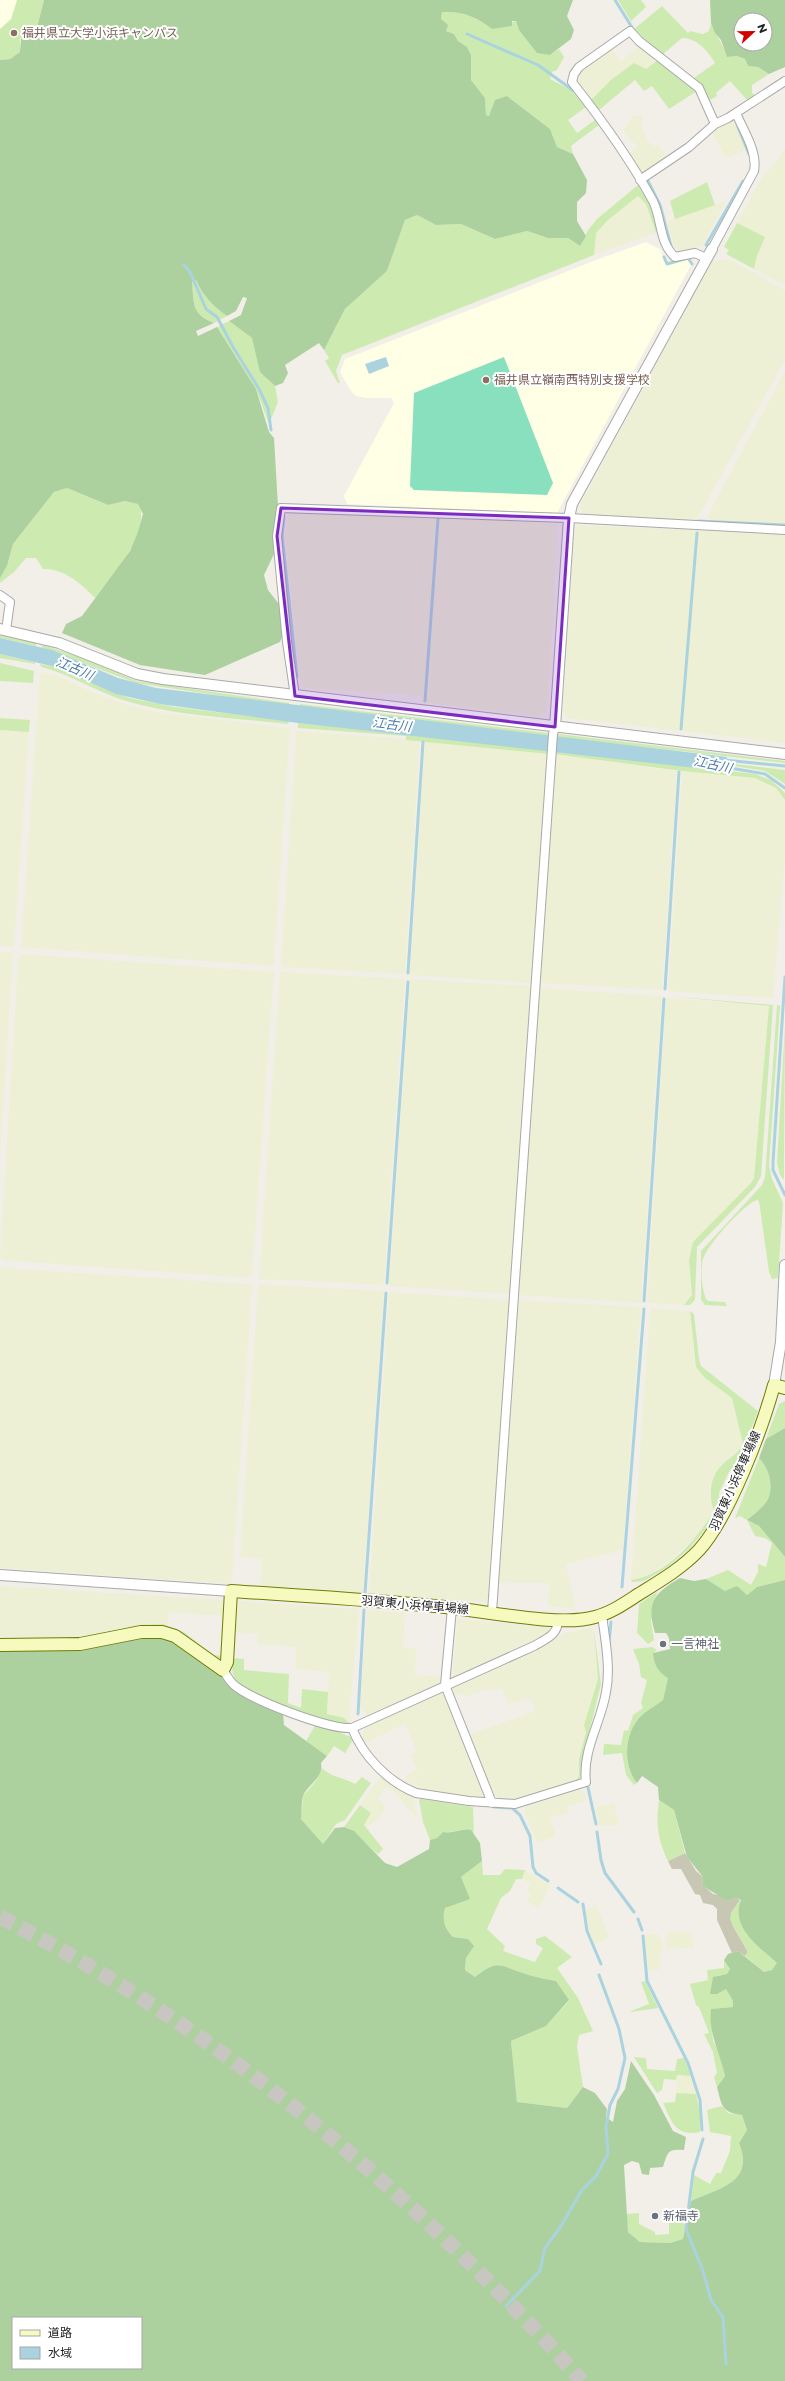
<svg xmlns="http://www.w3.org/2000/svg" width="785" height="2381" font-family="Montserrat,'Noto Sans JP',sans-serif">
  <rect width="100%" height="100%" fill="#f2efe9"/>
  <path fill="#ffffe5" d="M0 0H44L37 27 20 39V52L10 59 0 60Z
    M646 242 660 249 666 265 687 259 691 265 557 513 347 504 344 496 394 403 391 398H366L356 396 351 391 340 372 345 359 596 260Z"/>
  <path fill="#c7c7b4" d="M685 1853 696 1871 703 1877 702 1885 713 1894 720 1895 726 1901 737 1898 740 1900 731 1913 733 1926 748 1952 745 1956 738 1951 732 1953 717 1920V1909L713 1905 703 1903 700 1895 695 1894 681 1869H672L668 1861Z"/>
  <path fill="#eef0d5" d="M640 46 658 60 646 69 612 79 591 100 578 82 582 70 612 49 621 61Z
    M634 116H642V128L647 139 653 147 658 144 668 158 644 174H640L628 155 637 147 623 129Z
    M734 121 747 150 725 158 712 131 720 125Z
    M785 148V285L754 269 757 256 765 237 737 223 763 176 779 158Z
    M638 196 646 204 656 233 594 255 596 233 608 220Z
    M726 201 702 246 678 251 674 247 667 221Z
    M730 260 785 290V360L694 524 584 516 579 507 712 261Z
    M785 371V523L710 520 707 517Z
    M289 512 558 523 547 710 539 716 422 702V696L305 688 300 681 285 537Z
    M575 525 785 534V743L568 718 563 711Z
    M40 672 55 675 101 696 130 706 164 713 290 728 274 964 271 966 21 947Z
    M0 730 29 732 14 947 0 946Z
    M296 731 420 740 405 974 281 967Z
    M425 741 548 754 534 982 532 983 410 975Z
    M554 754 677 771 662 990 539 983Z
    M682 771 755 778 776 788 785 800V861L773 998 668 991Z
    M0 952 13 953 0 1160Z
    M21 954 274 972 252 1276 249 1278 3 1260 0 1257 18 959Z
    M280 972 405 979 384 1285 259 1279Z
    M410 979 529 986 533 989 512 1292 510 1294 389 1286Z
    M539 988 662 996 641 1303 518 1295Z
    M666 998 769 1005 754 1178 751 1183 693 1243 689 1260 692 1295 684 1305 647 1303Z
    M2 1268 248 1284 252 1286 232 1584 0 1568V1270Z
    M258 1284 384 1291 363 1594 260 1587 262 1559 240 1557Z
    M389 1292 509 1300 511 1302 490 1599 486 1602 369 1594Z
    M518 1300 641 1307 623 1550 566 1564 576 1609 548 1606 549 1583 498 1582Z
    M650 1308 690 1311 694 1359 705 1378 732 1398 743 1444 741 1449 721 1465 717 1472 709 1491 714 1511 695 1538 672 1559 657 1570 644 1578 631 1580Z
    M0 1586 227 1600 226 1616 169 1612 168 1625H137L82 1638H0Z
    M235 1601 359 1609 349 1723 344 1718 327 1714 329 1672 295 1669 296 1647 257 1644V1634L233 1632Z
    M367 1610 405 1613 403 1647 416 1648 415 1675 441 1677V1682L433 1687 367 1717 365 1710 360 1709Z
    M459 1619 552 1628 533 1644 453 1678 457 1621Z
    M590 1628 594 1630 598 1679 584 1725 586 1732 579 1759V1776L576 1781 522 1798 499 1799 493 1792 469 1735 535 1711 530 1698 508 1704 502 1688 493 1691 492 1688 465 1697 463 1693 454 1695 452 1686 565 1633Z
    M440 1690 444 1693 484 1794 482 1799 431 1792 404 1781 409 1774 417 1770 411 1755 417 1752 405 1724 365 1743 362 1738 366 1724Z
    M381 1777 413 1797 418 1820 390 1787 385 1788 378 1798 385 1808 380 1817 367 1828 364 1825 360 1805Z
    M579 1789 584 1793 587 1800 567 1807 568 1813 550 1817 556 1837 537 1842 524 1810 526 1807Z
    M614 1803 619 1825H599L596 1807Z
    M525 1870 550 1886 539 1908 526 1901 531 1894 526 1891 531 1884 522 1879Z
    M597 1905 609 1938 594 1944 590 1933 585 1911Z
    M670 1932 691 1933 694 1948 667 1949 665 1936Z
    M656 1934 659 1935 664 1949 659 1955 661 1969 650 1971 647 1963 645 1935Z
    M677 2075 691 2076 696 2094 676 2093Z"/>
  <path fill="#cdebb0" d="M17 0H44L37 27 20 39V52L10 59 0 60V29L11 19Z
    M618 0H641L646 7 631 21Z
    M662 6 688 33 690 31 703 34 709 31 711 23C716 35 723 44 727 57L737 56 745 59 748 66 758 67 769 74 752 85V93L758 97 749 102 730 81 716 93 717 96 710 100 694 78 715 63C707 50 698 39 682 38L662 55 634 29Z
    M442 12C462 11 477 17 492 29L516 21 519 30 550 55 559 49 564 57 557 70 552 72 550 79 571 90 586 107 568 120 577 133 595 120 599 125 571 146 573 154 557 147 550 129 507 96 489 116 486 115 485 98 471 80V55L467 47 458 41 454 34 446 31 441 19Z
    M658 60 697 91 669 109 652 86 644 91 635 80 599 110 591 100 612 79 634 63 646 69Z
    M707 182 715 205 675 219 670 201Z
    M638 185C646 197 660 218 656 233L646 204 638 196 608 220 596 233 594 255 342 355 336 371 340 383H338L325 361 329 358 324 350 345 309 387 271 405 220 417 215 436 225 461 224 495 239 527 231 548 238H568L580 246 588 230 597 219Z
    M737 223 765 237 757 256 754 269 726 254 729 250 724 247Z
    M196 280C203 296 213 306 227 316L214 323C191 314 194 303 192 282Z
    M229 321 252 338 268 380 275 386 278 402 269 424 256 389 217 327Z
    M67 488 108 505 125 501 139 504C151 534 112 575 95 598 82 584 63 568 43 569L36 558H26L14 572 0 583V578L7 566 13 544 54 492Z
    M0 635 36 643V646L0 638Z
    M43 645 83 658 137 681 289 703 290 706 136 683 41 647Z
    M0 654 35 662V664L0 658Z
    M0 663 34 671 33 683 0 681Z
    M40 664 56 667 129 698 175 707 289 721 288 724C235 718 174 716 123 700 95 691 70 674 41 667Z
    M300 704 548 733 550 736 299 706Z
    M0 718 30 720 29 732 0 730Z
    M298 723 548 750V754L406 740V736L298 728Z
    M558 734 785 761V763L556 737Z
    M555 751 755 774 771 780 785 793V800L776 788 755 778 682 771 554 754Z
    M727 763 785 770V784L765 771 727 765Z
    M667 996 773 1005 761 1176 755 1187 697 1247 695 1300 690 1305H684L692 1295 689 1260 693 1242 751 1183 754 1178 769 1006Z
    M777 1005 780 1006 769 1166 772 1179 783 1203 778 1278 772 1279 769 1272 759 1201 757 1200C743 1205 708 1244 703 1259 700 1268 702 1290 706 1299L708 1301 725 1302 727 1306 705 1305 701 1300V1251L762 1185 765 1177Z
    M785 1025 784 1180 780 1175 777 1163Z
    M690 1311 694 1314 699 1359 701 1366 758 1411 739 1460 729 1472 719 1493V1507L705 1530 688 1550 666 1568 644 1581 632 1582 631 1580C667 1575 696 1540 714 1511 708 1495 710 1476 723 1464 730 1457 739 1453 743 1444L732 1398 705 1378 696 1367Z
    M785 1401V1428L766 1439 779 1404Z
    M759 1458C769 1468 774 1486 768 1499 764 1507 754 1514 747 1520L759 1526 785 1557V1580L757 1587 747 1595 725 1591 706 1579 728 1570 751 1585 758 1572V1564L766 1567 772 1543 765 1538 755 1536 747 1520 740 1516 735 1518Z
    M657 1592 651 1621 654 1640 648 1644 637 1633 639 1604Z
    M162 1624 184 1632 213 1655 224 1656 223 1659 220 1661 83 1641H0V1638H82L137 1625Z
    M594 1630 601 1684 583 1757 580 1778 576 1781 579 1776V1759L586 1732 584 1725 598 1679Z
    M652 1647 657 1650 653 1653 668 1678 663 1700C657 1705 649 1709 643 1714 624 1731 622 1764 637 1783L634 1785 626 1775 622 1753 603 1755 604 1744 621 1745 624 1730 628 1731 633 1715 643 1708 641 1703 647 1680 641 1677 639 1664 633 1649Z
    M232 1658 244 1659V1670L289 1674 288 1703 301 1708 302 1689 328 1692 327 1714 344 1718 349 1723C329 1728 261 1697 242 1686 231 1678 232 1670 232 1658Z
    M316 1724 354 1738 345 1753 334 1746 327 1756 306 1741Z
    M322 1768C332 1778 343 1777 355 1784L362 1777 371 1783 345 1820 336 1824 323 1844 301 1819 303 1796 316 1781Z
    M421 1799 473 1807 474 1834C466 1824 454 1834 443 1832L437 1838 430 1840 423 1822 419 1800Z
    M659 1800 674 1810 685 1853 668 1861C657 1838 656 1824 659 1800Z
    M360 1805 371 1813 364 1825 383 1849 378 1854C366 1845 358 1833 344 1827Z
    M482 1861 483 1875H500L505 1869 525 1870 522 1879H516L510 1891 501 1898 487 1929 505 1946 503 1951 535 1962 543 1948 536 1944V1939L545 1936 572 1957 557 1968 578 1998 593 2031 579 2035 577 2046 583 2087 567 2108 517 2102 511 2041 546 2026 569 2001 556 1981C545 1979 534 1977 523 1973 498 1966 499 1958 475 1977L465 1970 468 1939 453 1937 446 1928 443 1920 445 1908 461 1877Z
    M740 1900 750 1938 778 1963 772 1970 764 1972 745 1956 748 1952 730 1920 731 1913Z
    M724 1960 730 1969 727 1975H718L733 2001V2007L711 2009 713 2041 721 2055 725 2076 717 2087 714 2077 717 2073 713 2052 704 2034 709 2033 699 2007 696 2005 690 1984 708 1980 707 1970 724 1968Z
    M645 1981 658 2008 631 2012V2011L649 2004 641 1982Z
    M634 2057 646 2058 647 2069 675 2071 677 2059 684 2058 691 2076 677 2075 676 2080 664 2079 662 2090 657 2093Z
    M676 2093 696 2094 701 2116 700 2132C675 2137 672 2122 663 2103L675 2102Z
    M722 2106 728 2113 742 2115 747 2130 739 2143C755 2182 720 2188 691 2201L694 2175 710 2184 716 2173H721L730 2151 731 2136 710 2132 707 2110Z
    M639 2213V2224L655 2232V2235L669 2234V2223L681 2222 687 2226 683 2239 670 2243 640 2242 628 2232 626 2214Z"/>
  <path fill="#add19e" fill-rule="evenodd" d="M44 0H573L567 16 574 30 571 39 550 55 537 53 519 30 516 21H512V26L492 29C477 17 463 11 442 12L441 19 448 25 446 31 454 34 458 41 467 47 471 55V80L485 98 486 115 489 116 495 100 507 96 550 129 557 147 573 154 587 180 586 193 577 202V221L586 236 580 246 568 238H548L527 231 495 239 461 224 436 225 417 215 405 220 387 271 345 309 324 350 319 343 285 365 288 373 283 383 275 386 260 372 252 338 229 321 241 315 247 298 243 297 236 311 227 316C213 306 203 296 196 280L192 282C194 303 191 314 214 323L196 331 198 336 217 327 256 389 269 432 274 438 278 506 273 535 274 554 264 575 268 590 279 604 282 637 280 642 205 675 140 665 62 633 66 624 82 616 130 551 138 532 143 514 138 504 125 501 108 505 67 488 54 492 13 544 7 566 0 578V60L10 59 20 52 21 39 37 27Z
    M710 0H785V67L769 74 758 67 748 66 745 59 737 56 727 57 721 40 715 33 711 23ZM741 20H765V44H741Z
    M785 1428V1557L759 1526 747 1520C754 1514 763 1508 768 1499 774 1486 769 1468 759 1458L766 1439Z
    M680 1578 694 1581 706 1579 725 1591 737 1586 747 1595 757 1587 785 1580V2381H0V1648L141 1635 173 1639 221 1674 283 1712 284 1725 327 1756 321 1763C324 1778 308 1784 303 1796 301 1802 302 1813 301 1819L323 1844 335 1828 344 1827 354 1831 385 1863 397 1867 429 1849 430 1840 437 1838 443 1832C453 1834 461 1828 471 1830L480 1843 482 1861 461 1877 470 1899 445 1908C442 1921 444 1927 453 1937L468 1939 474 1946 466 1958 465 1970 475 1977C498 1959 498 1965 523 1973 534 1977 545 1979 556 1981L569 2000 546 2026 511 2041 517 2102 567 2108 583 2087 595 2093 607 2109 606 2117 613 2122 617 2101 625 2089 631 2061 654 2095 673 2131 686 2137 684 2150C667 2149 668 2152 663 2167L650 2168 649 2175 642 2174 639 2163 632 2161 624 2165 628 2232 640 2242 670 2243 683 2239 691 2201C720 2188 755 2182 739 2143L747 2130 742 2115C721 2112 722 2106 717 2087L725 2076C720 2052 708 2033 711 2009L733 2007V2001L726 1989 717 1994H710L713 1977 727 1974 730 1969 724 1960 728 1954 738 1951 764 1972 772 1970 777 1963C760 1947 730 1928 741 1900L737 1898 726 1901C719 1894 710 1892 702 1885L703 1877 687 1857 674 1810 659 1800 658 1787 642 1776 637 1783C622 1764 624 1731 643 1714 649 1709 657 1705 663 1700L668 1678C658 1672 654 1665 653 1653L670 1649 669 1638 666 1633H655C646 1603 654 1593 680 1578ZM13 2318H141V2368H13Z"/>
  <path fill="#88e0be" d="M504 357 553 483 547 495 414 490 410 486 414 393Z"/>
  <path fill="#aad3df" d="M386 357 389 366 369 374 365 364Z
    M0 638 52 650 118 678 156 688 727 757 726 771 678 766 298 723 160 704 116 694 56 667 0 654Z"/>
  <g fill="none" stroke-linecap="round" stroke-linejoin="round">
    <path stroke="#aad3df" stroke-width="3" d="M615 0 633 29
      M467 34 538 65 574 91
      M738 127 749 154
      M648 181 660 205 671 246
      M706 245 743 181
      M664 257 667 264 688 258 692 264
      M184 265 190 272 206 309 217 317 233 347 259 389 268 408 271 430
      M284 517 282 536 297 677
      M698 521 785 525
      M425 701 438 519
      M681 729 697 533
      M725 760 785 766
      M724 767 765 774 785 788
      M408 973 423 742
      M785 977 773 1162V1170L785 1195
      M665 989 679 772
      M387 1283 408 982
      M644 1301 664 999
      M622 1587 644 1309
      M365 1593 386 1293
      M609 1643 611 1622
      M358 1714 364 1610
      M587 1783 596 1824
      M494 1807 512 1808 520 1815 530 1836 533 1867 536 1873 548 1881
      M597 1832 601 1860 605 1873 634 1912
      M558 1888 578 1902
      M583 1904 587 1931 601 1964
      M638 1919 642 1930
      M643 1936 647 1981 688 2063 700 2100 702 2130
      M703 2139 693 2172 686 2229 703 2271 711 2300 723 2317 726 2364
      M506 2306 540 2271 545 2248 561 2226 582 2190 596 2176 608 2154 606 2127 610 2105 618 2089 625 2058 619 2029 599 1975"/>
    <path stroke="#c8c6c1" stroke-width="15" stroke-dasharray="15 8" stroke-linecap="butt" d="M0 1917C222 2030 417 2196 582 2381"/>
    <defs>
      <path id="minor" d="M640 180 689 147 715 124 728 118 785 81
        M712 249 754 171C758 152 743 130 736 113
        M706 258 695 253 675 257C659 243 662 219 653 201 630 159 602 120 572 82L574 74 579 67 630 31 639 41 699 88 715 124
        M0 595 10 602 6 630
        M295 696 287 642 277 536 281 508 569 518 785 530
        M452 1608 445 1685 492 1803
        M492 1612 553 734 555 727
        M223 1670C226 1674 228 1679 232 1683 247 1699 330 1730 352 1728 363 1756 388 1782 416 1793L469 1801 515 1804 586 1782C582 1750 601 1723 606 1692 611 1668 605 1639 602 1615
        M352 1728 534 1646C546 1639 558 1635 558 1620"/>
      <path id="tertiary" d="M0 629 59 643 137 674 163 679 785 754
        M555 727 569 518 572 504 712 249
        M774 1385 781 1342 785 1265
        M0 1575 231 1591"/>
      <path id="secondary" d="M0 1645 80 1644 141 1632H162L175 1636 223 1670 227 1662 231 1591C306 1596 380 1600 454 1608 489 1612 563 1627 595 1617 611 1613 625 1603 639 1594 660 1581 682 1568 699 1550 729 1517 762 1429 774 1385L785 1388"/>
    </defs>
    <use href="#minor" stroke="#a9a9a9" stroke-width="10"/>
    <use href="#tertiary" stroke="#a9a9a9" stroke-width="12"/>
    <use href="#secondary" stroke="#707d05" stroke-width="14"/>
    <use href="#minor" stroke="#fff" stroke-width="8"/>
    <use href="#tertiary" stroke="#fff" stroke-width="10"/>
    <use href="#secondary" stroke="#f7fabf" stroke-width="12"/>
  </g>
  <path fill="#7b2cbf" fill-opacity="0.2" stroke="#7b2cbf" stroke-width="3" stroke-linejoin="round" d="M281 508 569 518 555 727 295 696 277 536Z"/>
  <g fill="#8d6e63" stroke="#fff" stroke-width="1.5">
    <circle cx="14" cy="33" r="4"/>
    <circle cx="486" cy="380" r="4"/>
  </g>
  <g fill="#6b7280" stroke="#fff" stroke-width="1.5">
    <circle cx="663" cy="1644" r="4"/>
    <circle cx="655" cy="2216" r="4"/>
  </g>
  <g text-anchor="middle" stroke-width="4" stroke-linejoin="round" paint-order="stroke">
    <g font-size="12" fill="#785e54" stroke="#fff" text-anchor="start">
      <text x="22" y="37">福井県立大学小浜キャンパス</text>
      <text x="494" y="384">福井県立嶺南西特別支援学校</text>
    </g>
    <g font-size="12" fill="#222" stroke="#fff">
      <text transform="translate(735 1481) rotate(-66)" y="4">羽賀東小浜停車場線</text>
      <text transform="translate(415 1605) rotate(5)" y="4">羽賀東小浜停車場線</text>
    </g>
    <g font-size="12" fill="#5b616d" stroke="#fff" text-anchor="start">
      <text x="671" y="1648">一言神社</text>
      <text x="663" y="2220">新福寺</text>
    </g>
    <g font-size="13" font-style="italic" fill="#4a7aab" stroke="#fff">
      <text transform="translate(75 668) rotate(23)" y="5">江古川</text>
      <text transform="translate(392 724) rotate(7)" y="5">江古川</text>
      <text transform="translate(713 764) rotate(12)" y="5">江古川</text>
    </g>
  </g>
  <rect x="12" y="2317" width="130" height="52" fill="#ffffff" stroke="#a7a7a7"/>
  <rect x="20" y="2330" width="20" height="6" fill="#f7fabf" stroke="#a7a7a7"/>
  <text x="48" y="2337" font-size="12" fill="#222222">道路</text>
  <rect x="20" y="2347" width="20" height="12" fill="#aad3df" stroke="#a7a7a7"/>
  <text x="48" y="2357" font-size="12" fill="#222222">水域</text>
  <g transform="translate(753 32) rotate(68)"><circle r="19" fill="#ffffff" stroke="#a7a7a7"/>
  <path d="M0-3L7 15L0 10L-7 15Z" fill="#d40000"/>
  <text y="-6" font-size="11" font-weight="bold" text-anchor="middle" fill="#222222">N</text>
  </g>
</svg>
